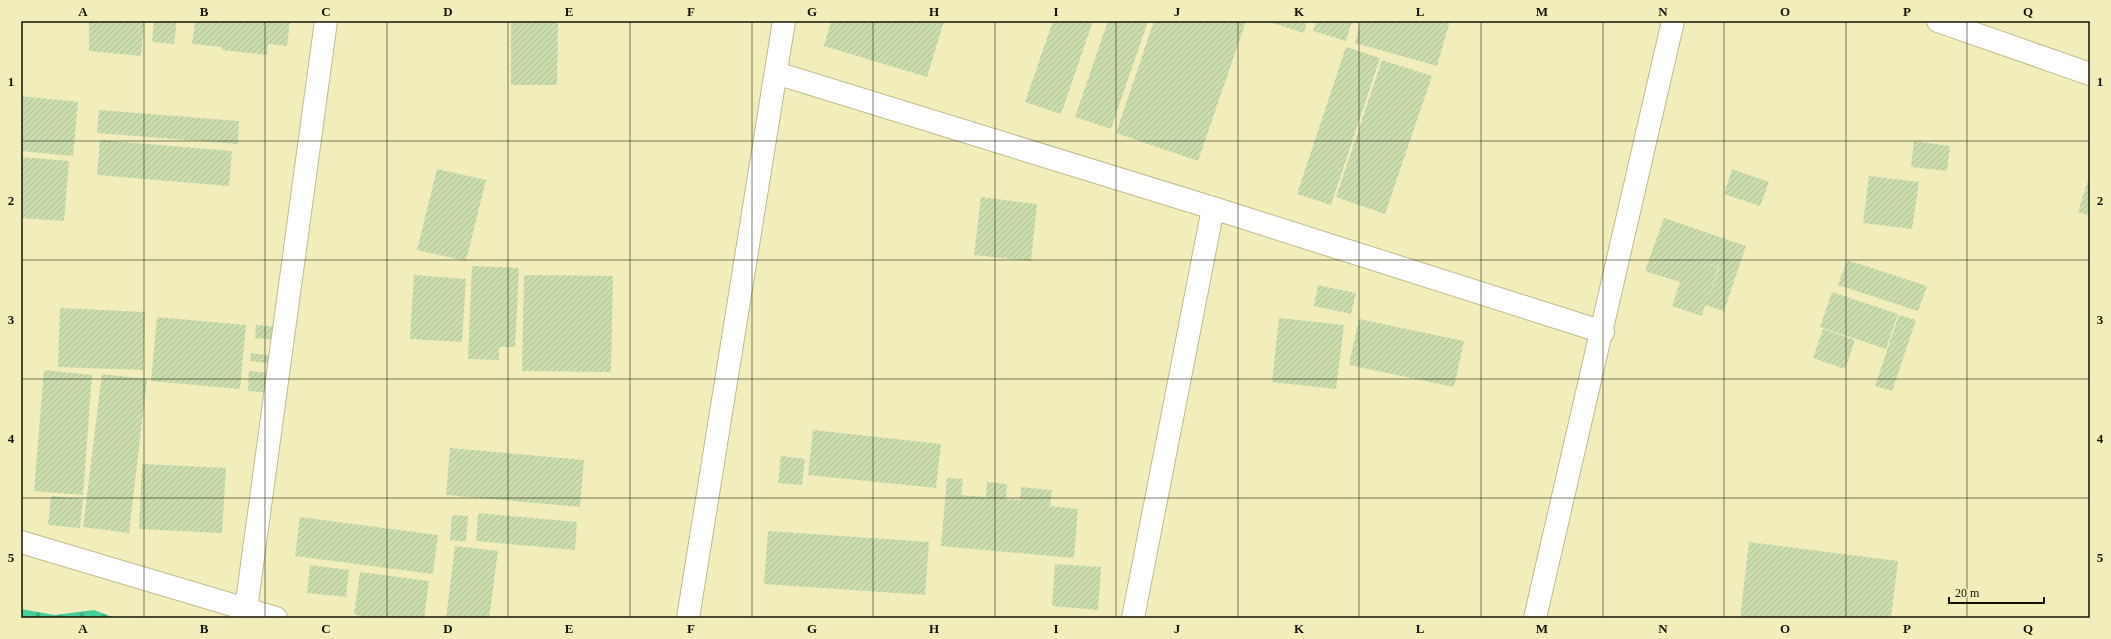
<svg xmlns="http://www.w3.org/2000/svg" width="2111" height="639" font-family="'Times New Roman',serif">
  <defs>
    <pattern id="forest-firs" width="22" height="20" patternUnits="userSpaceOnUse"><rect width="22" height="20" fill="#47cf9b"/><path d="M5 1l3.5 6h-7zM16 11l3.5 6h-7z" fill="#3db184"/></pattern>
    <pattern id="building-hatch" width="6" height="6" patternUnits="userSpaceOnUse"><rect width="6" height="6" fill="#cbdcad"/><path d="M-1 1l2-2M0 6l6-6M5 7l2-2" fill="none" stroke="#adbc93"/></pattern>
  </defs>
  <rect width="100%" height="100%" fill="#f2eebc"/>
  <path fill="url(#forest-firs)" d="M21 609 55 615 94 610 115 618H21Z"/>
  <path fill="url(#building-hatch)" fill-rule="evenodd" d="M89 21H144L141 56 89 51Z
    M154 21H177L174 44 152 42Z
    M195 21H290L287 46 268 44 267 55 222 50V47L192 44Z
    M511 21H558L557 85H511Z
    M831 21H944L927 77 824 46Z
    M1053 21H1093L1061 114 1025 102Z
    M1108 21H1148L1111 129 1075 117Z
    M1154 21H1246L1198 161 1116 133Z
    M1266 21H1307L1304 33Z
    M1316 21H1352L1346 41 1313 31Z
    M1361 21H1450L1437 66 1355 43Z
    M1346 47 1380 58 1331 205 1297 194Z
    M1382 60 1432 76 1385 214 1336 197Z
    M21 96 78 102 73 156 21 151Z
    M99 110 239 121 238 144 97 133Z
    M100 140 232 151 229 186 97 175Z
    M1914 141 1950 146 1947 171 1911 167Z
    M21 157 69 161 64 221 21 218Z
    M437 169 486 180 466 261 417 250Z
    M1732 169 1769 182 1760 206 1724 194Z
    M2090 174V216L2078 212Z
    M1869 176 1919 182 1912 229 1863 223Z
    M981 197 1037 204 1031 261 974 255Z
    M1664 218 1746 246 1724 311 1705 305 1702 316 1672 306 1680 282 1645 271ZM1670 251 1719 267 1709 297 1718 267Z
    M1847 260 1927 286 1918 311 1838 285Z
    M472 266 519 268 515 347H499V360L468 359Z
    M414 275 466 279 462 342 410 339Z
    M524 275 613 276 611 372 522 371Z
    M1318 285 1356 293 1351 314 1314 306Z
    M1832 292 1898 314 1886 349 1820 327Z
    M60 308 145 312 143 370 58 367Z
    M1899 315 1916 320 1892 391 1875 386Z
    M157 317 246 325 240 389 151 381Z
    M1279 318 1344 325 1336 389 1272 382Z
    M1359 319 1464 341 1454 387 1349 365Z
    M256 325 280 327 278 340 255 338Z
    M1823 329 1855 340 1845 369 1813 358Z
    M251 353 274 356 273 364 250 361Z
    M44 370 92 375 83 495 34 491Z
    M249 371 277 374 275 393 248 391Z
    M102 374 147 379 129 533 83 527Z
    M813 430 941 444 936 488 808 475Z
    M450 448 584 460 580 507 446 495Z
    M781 456 805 459 802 485 778 483Z
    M142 464 226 468 222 533 139 529Z
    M947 478 963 479 961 495 986 497 987 482 1007 484 1006 499 1020 500 1021 487 1052 490 1050 506 1078 509 1074 558 941 546Z
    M51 496 83 499 80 528 48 525Z
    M478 513 577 522 575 550 476 541Z
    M452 515 468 516 466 542 450 540Z
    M300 517 438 535 433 574 295 556Z
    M768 531 929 542 925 595 764 584Z
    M1749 542 1898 561 1891 618H1740Z
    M455 546 498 551 489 618H446Z
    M1055 564 1101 567 1098 610 1052 606Z
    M310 565 349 570 346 597 307 593Z
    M360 572 429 581 424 618H366L354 614Z"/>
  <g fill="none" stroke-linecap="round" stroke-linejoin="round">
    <defs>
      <path id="minor" d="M1938 21 2090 74
        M776 73 1213 208 1603 332
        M21 542 276 618
        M246 609 326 21
        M688 618 784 21
        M1133 618 1213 208
        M1535 618 1673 21"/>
    </defs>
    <use href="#minor" stroke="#bfbb8c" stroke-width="24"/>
    <use href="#minor" stroke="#fff" stroke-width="22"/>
  </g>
  <path fill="none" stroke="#131202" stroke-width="1" stroke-opacity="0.55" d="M144 21V618M265 21V618M387 21V618M508 21V618M630 21V618M752 21V618M873 21V618M995 21V618M1116 21V618M1238 21V618M1359 21V618M1481 21V618M1603 21V618M1724 21V618M1846 21V618M1967 21V618M21 141H2090M21 260H2090M21 379H2090M21 498H2090"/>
  <rect width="2111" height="639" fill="none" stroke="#f2eebc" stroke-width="44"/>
  <path d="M1949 597v6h95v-6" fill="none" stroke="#131202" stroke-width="2"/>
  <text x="1955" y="597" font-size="12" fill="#131202" stroke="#f2eebc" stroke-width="3" paint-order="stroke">20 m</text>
  <rect x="22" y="22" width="2067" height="595" fill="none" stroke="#131202" stroke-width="1.5"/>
  <g font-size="13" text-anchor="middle" font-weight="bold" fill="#131202">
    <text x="83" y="16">A</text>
    <text x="204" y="16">B</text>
    <text x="326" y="16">C</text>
    <text x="448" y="16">D</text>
    <text x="569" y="16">E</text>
    <text x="691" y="16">F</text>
    <text x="812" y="16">G</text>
    <text x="934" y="16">H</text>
    <text x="1056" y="16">I</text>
    <text x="1177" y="16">J</text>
    <text x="1299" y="16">K</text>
    <text x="1420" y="16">L</text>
    <text x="1542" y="16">M</text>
    <text x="1663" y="16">N</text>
    <text x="1785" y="16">O</text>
    <text x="1907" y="16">P</text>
    <text x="2028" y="16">Q</text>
    <text x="11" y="86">1</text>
    <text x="2100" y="86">1</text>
    <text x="11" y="205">2</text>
    <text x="2100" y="205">2</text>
    <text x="11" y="324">3</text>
    <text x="2100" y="324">3</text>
    <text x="11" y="443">4</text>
    <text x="2100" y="443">4</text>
    <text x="11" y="562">5</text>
    <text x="2100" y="562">5</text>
    <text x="83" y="633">A</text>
    <text x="204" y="633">B</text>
    <text x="326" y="633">C</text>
    <text x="448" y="633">D</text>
    <text x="569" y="633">E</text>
    <text x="691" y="633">F</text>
    <text x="812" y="633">G</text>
    <text x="934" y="633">H</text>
    <text x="1056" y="633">I</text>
    <text x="1177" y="633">J</text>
    <text x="1299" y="633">K</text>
    <text x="1420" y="633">L</text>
    <text x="1542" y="633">M</text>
    <text x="1663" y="633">N</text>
    <text x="1785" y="633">O</text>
    <text x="1907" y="633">P</text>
    <text x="2028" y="633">Q</text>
  </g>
</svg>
